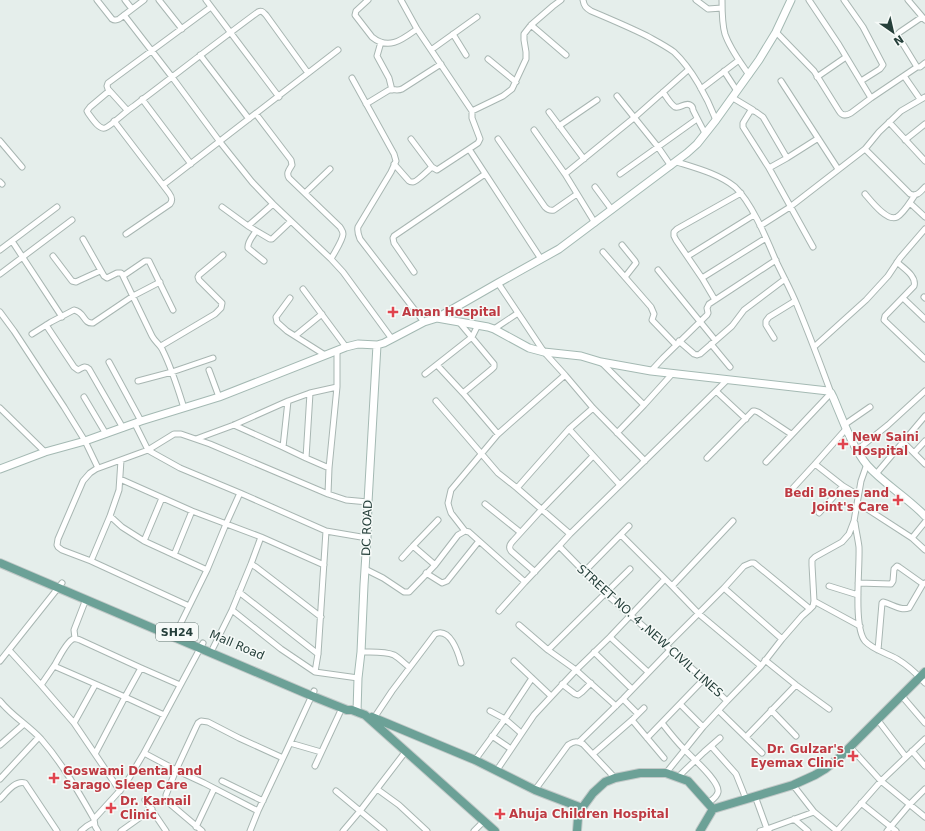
<svg xmlns="http://www.w3.org/2000/svg" width="925" height="831" font-family="'DejaVu Sans',sans-serif">
  <rect width="100%" height="100%" fill="#e5eeeb"/>
  <g fill="none" stroke-linecap="round" stroke-linejoin="round">
    <defs>
      <path id="street" d="M97 0 112 19C115 21 116 20 119 19L144 0
        M125 0 132 9
        M159 0 182 29
        M206 0 279 97
        M368 0 356 11 355 15 372 37C389 51 403 39 417 29
        M401 0 417 29 472 111 503 96 512 89 526 59V52L524 40V34L531 25 553 6 561 0
        M583 0C584 6 586 8 591 11 610 19 629 27 647 36 656 41 666 46 674 52 692 69 707 97 716 120
        M696 0 708 9 722 8
        M722 0C722 11 722 24 725 34 730 49 741 63 749 75
        M809 0 839 45 871 98
        M844 0 863 27 883 65 880 69 861 81
        M908 0 925 20
        M124 15 172 77 220 142 252 182 273 204 331 259 343 272 392 339
        M922 17 900 32 898 34V36L917 67H920L925 63
        M531 25 566 55
        M776 32 814 71 839 111C842 116 846 116 851 113L871 98 917 67
        M453 34 466 55
        M381 42 377 56 389 78 392 90
        M431 50 477 17
        M200 55 249 119
        M488 59 516 82
        M724 71 737 91
        M904 76 920 99
        M817 77 846 57
        M352 78 394 154 396 161 391 172 358 227C357 231 358 234 360 239L424 322
        M781 81 838 169
        M701 89 739 60
        M109 91 90 107 87 111 88 113C91 117 99 130 105 128 111 126 127 110 134 106 175 75 216 43 258 12 262 10 263 12 266 15L308 73
        M663 92C666 96 670 104 675 107 680 109 685 102 690 105 692 106 693 108 693 110 697 118 701 126 705 133
        M617 96 658 147 671 166
        M733 98 753 110
        M142 99 191 164
        M366 104 389 90C394 89 398 91 402 89L441 64
        M127 110 108 89 107 86 108 83 211 7
        M549 112 584 159
        M256 114 291 160 292 165C289 170 286 173 289 178L340 227C341 229 343 231 343 234 343 240 334 253 331 259
        M114 121 169 193C172 197 173 200 170 204L126 234
        M889 122 925 161
        M559 126 597 100
        M534 130 565 174 595 223
        M411 139 432 167 437 170 469 149 541 259
        M498 139 545 207C548 210 550 211 554 210L577 194
        M905 140 925 124
        M0 141 22 167
        M469 149 478 143 480 139 472 118V111
        M865 149 910 194C917 197 920 192 925 187
        M787 158 763 117 756 112 751 110 743 123V127L769 168 813 247
        M677 162C696 168 719 174 735 187 752 203 767 240 776 261 783 276 791 290 797 305 809 334 820 363 831 393L766 462
        M394 164 409 181C410 182 411 182 413 182 417 182 428 170 432 167
        M769 168 787 158 817 139
        M565 174 635 117 688 70
        M620 174 697 119
        M0 182 2 184
        M163 185 338 50
        M595 187 612 210
        M305 193 330 169
        M865 194C871 201 887 222 897 217 904 213 910 202 915 195
        M910 203 925 217
        M222 207 248 226 270 239H272L290 222
        M248 226 273 204
        M760 226 790 207 865 149 879 132 901 111 925 97
        M256 231C253 236 247 242 248 248L264 261
        M83 239 104 276 107 278 117 273H121L122 274 152 336C155 342 161 345 163 351 172 369 178 389 184 408
        M12 241 62 317
        M622 245 635 261 636 263 625 277
        M0 250 57 207
        M603 252 651 307 654 314 652 320 676 345
        M53 256 72 281 76 282 78 281 100 271
        M688 256 754 215
        M897 262C903 268 917 276 914 286L885 316 884 320 925 359
        M658 270 715 340
        M414 272 394 243 393 238 394 236 485 174
        M0 274 72 220
        M123 276 145 261H149L173 310
        M702 278 766 238
        M498 283 544 352 565 375
        M303 289 346 347
        M924 297 925 298
        M290 298 276 317 277 322 287 331 325 355
        M903 298 925 319
        M715 300 702 278 676 240 674 236V232L677 229 741 193
        M0 312 14 331 64 407 85 441 98 468
        M459 322 494 364V367L492 369 463 393
        M46 325 74 367 78 370C82 368 85 365 89 369L123 428
        M494 329 518 313
        M32 334 51 322 74 310C85 312 83 324 93 323L133 296 160 282
        M295 336 322 314
        M774 338 766 325V321L769 317 795 301
        M679 341 694 354 697 355 700 354 732 326 744 310 785 279
        M711 344 730 367
        M161 346 215 314 221 308 222 303 199 280 198 277 199 275 223 255
        M814 347 866 300 888 276 900 258 925 229
        M109 362 141 421
        M601 362 644 405
        M437 365 463 393 498 434
        M209 370 219 397
        M651 371 663 358 707 315 708 313 707 308 709 304 776 260
        M425 374 472 337 478 325
        M727 380 716 391 570 534 559 546 605 593 704 679 727 701 761 666 782 639 802 616 810 609 813 606 814 601 812 565V560L815 557 842 542 849 534 854 521 861 481 867 464
        M138 381 172 372 213 358
        M337 387 329 468 328 494 346 500 368 502
        M716 391 746 419
        M310 393 306 458 329 468
        M84 397 106 434
        M288 401 283 447 306 458
        M436 401 498 473 517 488 570 534
        M0 408 45 452
        M135 424 148 450 153 453 180 468 240 493
        M234 425 283 447
        M844 425 870 407
        M569 429 620 485
        M617 433 644 405 672 374
        M196 439 234 425 288 401 310 393 337 387V351
        M903 442 925 464
        M857 450 888 425 925 391
        M914 453 925 441
        M707 458 753 411H755L758 412 791 434
        M815 464 843 486 858 495
        M876 474 925 416
        M120 479 192 511 261 537 324 565
        M517 488 569 429 593 408
        M793 488 815 464 846 429
        M858 503 912 538 925 550
        M485 504 520 532
        M819 513 843 486
        M110 516 122 527 144 541 162 498
        M855 523C856 531 858 539 859 547 860 568 853 627 865 641 873 650 887 653 897 659 907 665 917 674 925 683
        M465 531 451 513 449 507 448 503 451 490 498 434 565 375 593 408 645 461
        M621 535 672 586 699 614 761 666
        M912 538 925 522
        M144 541 207 570
        M413 546 435 565
        M174 555 192 511
        M402 558 413 546 438 520
        M91 561 110 516 119 490 121 460
        M251 564 256 567 321 617
        M365 569 383 578 404 592H409L435 565 458 535 465 531 469 532 525 582 559 546
        M535 572 511 551C508 547 510 544 513 541L542 509 593 456
        M584 572 629 526
        M426 573 442 583 447 581 479 541
        M858 583 891 584 893 581 894 569 897 566 899 567 923 584
        M672 586 733 521
        M829 586 858 595
        M724 588 782 639
        M239 592 318 654
        M814 601 860 626
        M189 606 91 561 62 550 58 547 57 545 58 539 83 481 90 473 96 469 148 450 174 434H181L210 444 328 494
        M232 610 281 649 315 672 358 678
        M499 611 525 582
        M519 625 548 650 576 670 616 706
        M174 637 207 570 226 524 240 493 326 531 367 538
        M610 637 648 672
        M75 638 74 630 86 599
        M666 646 724 588 744 566 751 563H754L810 609
        M213 648 232 610 251 564 261 537
        M9 650 41 685
        M548 650 630 569
        M878 650 882 603 883 602C892 604 900 611 909 608L923 584 925 583
        M361 652C371 652 385 651 394 655 399 658 404 663 409 667
        M594 652 632 689
        M765 660 796 685 829 709
        M0 661 62 583
        M514 661 551 696
        M54 666 41 685 74 723 95 754
        M141 668 125 697 54 666C58 660 66 642 73 639 76 638 77 639 80 640L141 668 180 685
        M315 672 318 654 326 531
        M562 684 575 694 578 695 582 692 591 683
        M901 695 925 723
        M623 699 638 714
        M0 701C12 716 28 725 41 739 62 763 78 791 94 819
        M680 704 703 727
        M771 710 796 736
        M490 711 505 719 521 733
        M719 711 762 753
        M374 718 392 691 435 634C450 627 458 652 461 663
        M877 719 906 757
        M632 720 664 758
        M74 723 95 685
        M662 723C669 732 676 741 684 749 691 757 720 781 718 792 717 797 712 800 708 803
        M492 736 511 749
        M746 737 796 685
        M647 738 704 679
        M579 742 623 699 670 650
        M290 743 321 752
        M0 745 24 724
        M711 746 736 774 746 799
        M850 747 881 781 925 739
        M912 751 925 766
        M144 753 176 770 204 783 258 811
        M593 754 632 720 644 708
        M283 758 290 743 314 691
        M475 760 505 719 532 678
        M315 766 342 708
        M497 770 534 715 576 670 610 637 665 579
        M666 773 703 727 727 701
        M678 777 704 752 720 738
        M0 779 39 737
        M222 781 263 801
        M793 785 814 812
        M377 789 399 805 427 831
        M535 790 568 745C574 741 577 741 583 744L615 778
        M120 791 95 754 125 697 164 715
        M336 791 384 831
        M755 796 767 829 760 831
        M0 799C6 793 15 780 25 783L57 831
        M145 800 166 831
        M861 803 896 831
        M794 819 808 831
        M196 827 214 789
        M81 831 87 826 94 822
        M98 831 95 826 94 819 125 785 144 753 203 643
        M121 831 152 809
        M202 831 169 803 166 799V795L176 770 196 727 198 723 201 721 208 722 239 738 283 758 258 811 250 831
        M343 831 360 811 406 751
        M474 831 484 821
        M769 831 767 829 814 812 837 831
        M837 831 881 781 925 817
        M887 831 910 804 925 789"/>
      <path id="secondary" d="M437 318 488 327 494 329 529 348 544 352 581 356 601 362 651 371 828 391 831 393 833 397C842 418 852 447 867 465 884 484 907 497 925 516
        M0 469 45 452 85 441 141 421 219 397 346 347 358 344 377 345 384 343 424 322 437 318 498 283 559 249 687 153 697 144 716 120 759 60 776 32 791 0
        M357 712 358 678 361 652 364 585 367 538 368 502 377 345"/>
      <path id="primary" d="M0 563 312 696 347 710H352L365 715 495 831
        M372 717 475 760 535 790 582 808
        M577 831 578 818 582 808 593 793 605 782 615 778 640 773H666L688 781 713 809
        M700 831 713 809 793 785 815 775 825 769 839 758 925 672"/>
    </defs>
    <use href="#street" stroke="#a8b6b2" stroke-width="7"/>
    <use href="#secondary" stroke="#a4b9b3" stroke-width="9"/>
    <use href="#primary" stroke="#c2c9c8" stroke-width="10"/>
    <use href="#street" stroke="#fff" stroke-width="5"/>
    <use href="#secondary" stroke="#fff" stroke-width="7"/>
    <use href="#primary" stroke="#6ca197" stroke-width="8"/>
  </g>
  <g fill="#e0444e" stroke="#f6faf8" stroke-width="1.5">
    <path d="M391 306h4v4h4v4h-4v4h-4v-4h-4v-4h4z"/>
    <path d="M841 438h4v4h4v4h-4v4h-4v-4h-4v-4h4z"/>
    <path d="M896 494h4v4h4v4h-4v4h-4v-4h-4v-4h4z"/>
    <path d="M851 750h4v4h4v4h-4v4h-4v-4h-4v-4h4z"/>
    <path d="M52 772h4v4h4v4h-4v4h-4v-4h-4v-4h4z"/>
    <path d="M109 802h4v4h4v4h-4v4h-4v-4h-4v-4h4z"/>
    <path d="M498 808h4v4h4v4h-4v4h-4v-4h-4v-4h4z"/>
  </g>
  <g text-anchor="middle" stroke-width="3" stroke-linejoin="round" paint-order="stroke">
    <rect fill="#f6faf8" stroke="#647773" stroke-width="1" x="156" y="623" width="42" height="18" rx="3"/>
    <g font-size="11" font-weight="bold" fill="#253f3a">
      <text x="177" y="636">SH24</text>
    </g>
    <g font-size="12" font-weight="bold" fill="#be3a42" stroke="#f6faf8" text-anchor="start">
      <text x="402" y="316">Aman Hospital</text>
      <text x="852" y="441">New Saini<tspan x="852" dy="14">Hospital</tspan></text>
      <text x="889" y="497" text-anchor="end">Bedi Bones and<tspan x="889" dy="14">Joint's Care</tspan></text>
      <text x="844" y="753" text-anchor="end">Dr. Gulzar's<tspan x="844" dy="14">Eyemax Clinic</tspan></text>
      <text x="63" y="775">Goswami Dental and<tspan x="63" dy="14">Sarago Sleep Care</tspan></text>
      <text x="120" y="805">Dr. Karnail<tspan x="120" dy="14">Clinic</tspan></text>
      <text x="509" y="818">Ahuja Children Hospital</text>
    </g>
    <g font-size="12" fill="#253f3a" stroke="#f6faf8">
      <text transform="translate(367 528) rotate(-88)" y="4">DC ROAD</text>
      <text transform="translate(650 631) rotate(42)" y="4">STREET NO. 4 ,NEW CIVIL LINES</text>
      <text transform="translate(237 645) rotate(23)" y="4">Mall Road</text>
    </g>
  </g>
  <g transform="translate(893 32) rotate(146)" stroke="#f6faf8" stroke-width="3" paint-order="stroke">
  <path d="M0-3L7 15L0 10L-7 15Z" fill="#253f3a"/>
  <text y="-6" font-size="11" font-weight="bold" text-anchor="middle" fill="#253f3a">N</text>
  </g>
</svg>
